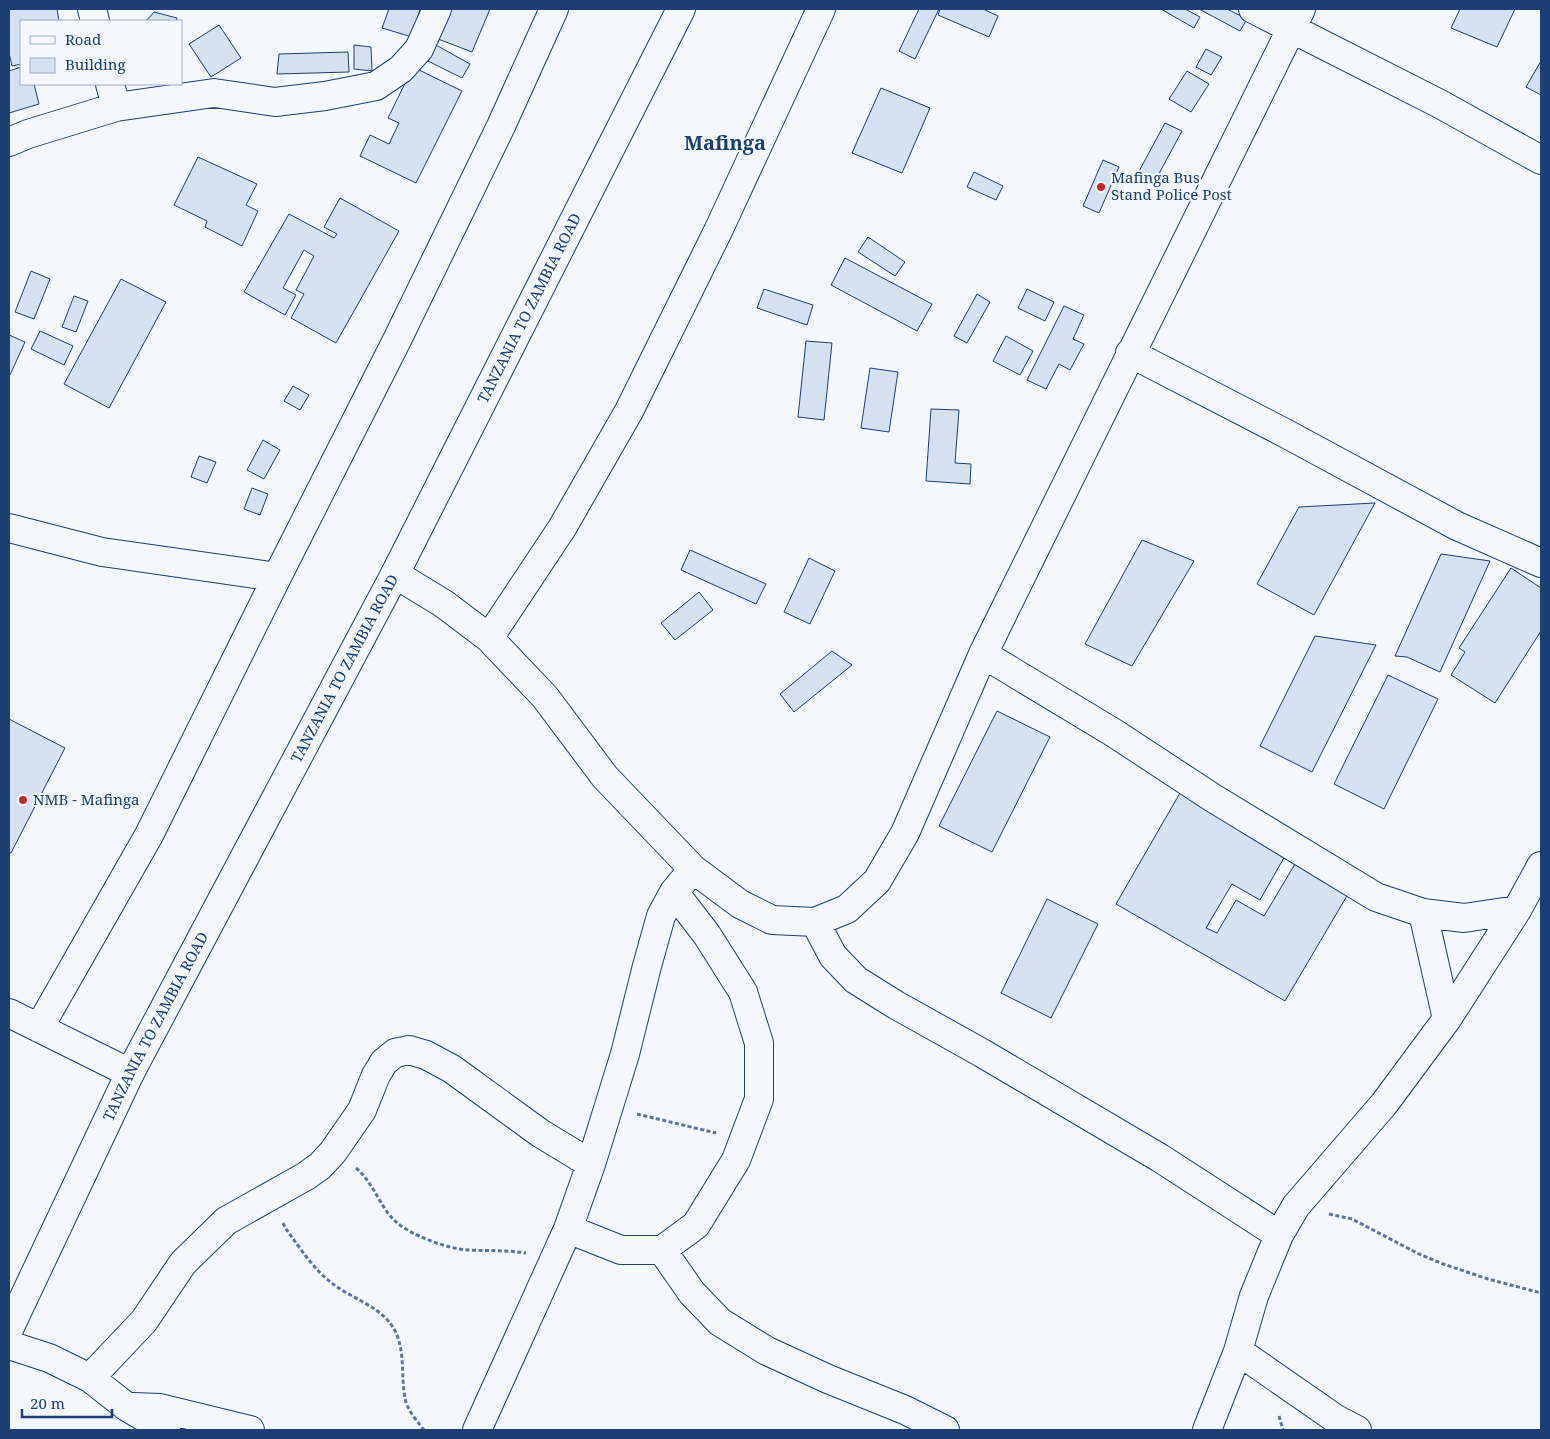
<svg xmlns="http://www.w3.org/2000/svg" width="1550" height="1439" font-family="'Noto Serif',serif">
  <rect width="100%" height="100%" fill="#f4f7fb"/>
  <path fill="#d5e0f0" stroke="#1d3f73" d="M9 9H57L59 21H21V64L12 66 9 53Z
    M389 9H420L412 37 382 28Z
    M449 9H490L472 52 438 39Z
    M919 9H939L915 59 899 51Z
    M940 9H983L998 16 989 37 938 15Z
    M1161 9H1185L1200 17 1194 28Z
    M1199 9H1227L1247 19 1240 31Z
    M1460 9H1515L1497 47 1451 28Z
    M154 12 177 18 176 21H146Z
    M219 25 241 58 211 77 189 44Z
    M354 45 371 47 372 71 354 69Z
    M436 45 470 64 462 78 428 61Z
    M1206 49 1222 57 1211 75 1196 67Z
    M348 52 349 72 277 74 279 54Z
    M1541 61V95L1526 87Z
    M21 67V84H34L39 104 9 113V71Z
    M413 67 462 91 416 183 360 156 370 135 389 144 399 123 388 118Z
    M1187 71 1209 84 1191 112 1169 99Z
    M881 88 930 108 902 173 852 153Z
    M1165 123 1182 131 1154 183 1137 175Z
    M198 157 257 184 246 205 258 211 242 246 205 227 207 221 174 205Z
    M1103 160 1119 167 1099 213 1083 206Z
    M974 172 1003 186 996 200 967 187Z
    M340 198 399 231 336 343 291 318 304 294 296 290 314 256 304 250 283 288 296 295 285 315 244 292 289 214 334 238 337 234 324 227Z
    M868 237 905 262 895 276 858 252Z
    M845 258 932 304 917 331 831 285Z
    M31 271 50 279 34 319 15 312Z
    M121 279 166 302 109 408 64 384Z
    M764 289 813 305 807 325 757 308Z
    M1027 289 1054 302 1045 321 1018 308Z
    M977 294 990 302 967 343 954 336Z
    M74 296 88 301 76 332 62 327Z
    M1064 306 1084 315 1073 339 1084 344 1070 370 1059 364 1046 389 1027 380Z
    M40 331 73 346 64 365 31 349Z
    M9 335 25 342 10 375 9 374Z
    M1006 336 1033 351 1020 375 993 361Z
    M806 341 832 343 824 420 798 417Z
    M870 368 898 372 889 432 861 428Z
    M293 386 309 395 300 410 284 401Z
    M931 409 959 410 955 463 971 464 970 484 926 481Z
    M263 440 280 450 264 479 247 470Z
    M199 456 216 462 207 483 191 477Z
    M252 488 268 494 260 515 244 509Z
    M1375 503 1314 615 1257 584 1299 507Z
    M1142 540 1194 561 1132 666 1085 644Z
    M690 550 766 584 756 604 681 570Z
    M1441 554 1490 561 1440 672 1407 657 1395 656Z
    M809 558 835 571 810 624 784 612Z
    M1511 568 1541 588V631L1495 703 1451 675 1465 652 1459 648Z
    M699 592 713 610 675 640 661 623Z
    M1315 636 1376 645 1312 772 1260 746Z
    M832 651 852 665 794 712 780 694Z
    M1388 675 1438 699 1384 809 1334 784Z
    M997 711 1050 737 992 852 939 826Z
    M9 719 65 748 11 853 9 852Z
    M1180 793 1237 826 1285 856 1260 900 1232 884 1206 928 1217 933 1236 900 1264 916 1298 859 1351 889 1285 1001 1116 904Z
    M1047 899 1098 924 1051 1018 1001 993Z"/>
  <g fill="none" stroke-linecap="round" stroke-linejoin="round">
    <defs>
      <path id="minor" d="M92 9 95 21
        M1253 9 1440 104 1541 160
        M110 84 116 107
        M9 142 28 134 116 107 214 93 275 102 325 96 376 86 401 69 419 49 437 9
        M1130 353 1283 432 1457 526 1541 563
        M9 528 102 552 277 577
        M395 574 444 604 489 638 545 697 605 777 693 869 740 904 772 920 815 922 847 909 877 881 905 833 983 654 1301 9
        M489 638 562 528 629 411 718 231 821 9
        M983 654 1114 733 1213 798 1376 897 1423 913 1464 918 1517 910
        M1423 913 1447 1019
        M815 922 833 956 856 980 896 1005 982 1053 1160 1158 1279 1235
        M9 1013 130 1073
        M39 1028 149 835 277 577 397 340 501 126 554 9
        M568 1229 621 1250H662L696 1225 736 1160 759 1099V1043L743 992 707 935 674 892
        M662 1250 692 1293 720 1322 767 1351 828 1379 905 1410 945 1430
        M9 1345 49 1358 90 1378 127 1407 166 1430
        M1238 1351 1336 1419 1357 1430
        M90 1378 144 1321 183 1263 226 1221 306 1176 320 1166 333 1152 362 1110 376 1075 384 1062 395 1053 409 1050 426 1055 452 1069 540 1133 591 1164
        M133 1407 160 1408 250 1430
        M477 1430 568 1229 591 1164 625 1054 647 966 661 916 674 892 693 869
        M1207 1430 1238 1351 1254 1296 1279 1235 1296 1206 1384 1104 1447 1019 1517 910 1541 866"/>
      <g id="trunk">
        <path id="s1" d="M9 1329 130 1073 395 574 681 9"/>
      </g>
    </defs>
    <use href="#minor" stroke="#1d3f73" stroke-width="30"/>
    <use href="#trunk" stroke="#1d3f73" stroke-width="30"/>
    <path stroke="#5e769c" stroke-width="3" stroke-dasharray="4 2.5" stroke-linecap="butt" d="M637 1114 716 1133
      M356 1168C373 1182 379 1205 394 1220 409 1235 448 1249 468 1250 488 1251 507 1250 526 1253
      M1329 1214 1352 1219 1419 1254 1443 1264 1488 1279 1541 1293
      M283 1223 286 1229C300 1248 314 1270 333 1284 350 1297 377 1306 390 1323 407 1345 400 1372 405 1398 407 1410 417 1421 424 1430
      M1279 1416 1283 1430"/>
    <use href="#minor" stroke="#f4f7fb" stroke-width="28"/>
    <use href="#trunk" stroke="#f4f7fb" stroke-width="28"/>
  </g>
  <g fill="#c62828" stroke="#f4f7fb" stroke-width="2">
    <circle cx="1101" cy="187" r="5"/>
    <circle cx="23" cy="800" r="5"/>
  </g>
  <g text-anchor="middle" stroke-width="4" stroke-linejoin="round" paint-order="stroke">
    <g font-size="15" fill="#1d3f73" stroke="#f4f7fb" text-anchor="start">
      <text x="1111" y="183">Mafinga Bus<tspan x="1111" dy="17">Stand Police Post</tspan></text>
      <text x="33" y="805">NMB - Mafinga</text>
    </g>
    <g font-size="15" fill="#1d3f73" stroke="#f4f7fb">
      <text dy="5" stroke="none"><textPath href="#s1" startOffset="1146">TANZANIA TO ZAMBIA ROAD</textPath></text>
      <text dy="5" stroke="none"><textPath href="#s1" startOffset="741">TANZANIA TO ZAMBIA ROAD</textPath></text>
      <text dy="5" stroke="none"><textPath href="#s1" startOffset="336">TANZANIA TO ZAMBIA ROAD</textPath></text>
    </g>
    <g font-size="20" font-weight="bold" fill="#1d3f73" stroke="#f4f7fb">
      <text x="725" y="150">Mafinga</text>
    </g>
  </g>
  <rect width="1550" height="1439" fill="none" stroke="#1d3f73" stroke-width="20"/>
  <rect x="20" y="20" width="162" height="65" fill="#f4f7fb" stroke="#9eadc5"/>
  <rect x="30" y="36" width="25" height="8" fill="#f4f7fb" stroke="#9eadc5"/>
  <text x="65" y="45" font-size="15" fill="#1d3f73">Road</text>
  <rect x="30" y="58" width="25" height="15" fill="#d5e0f0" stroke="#9eadc5"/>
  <text x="65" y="70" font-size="15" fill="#1d3f73">Building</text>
  <path d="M22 1409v8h90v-8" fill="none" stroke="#1d3f73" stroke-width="2.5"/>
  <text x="30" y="1409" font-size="15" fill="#1d3f73" stroke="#f4f7fb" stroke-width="4" paint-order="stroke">20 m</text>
</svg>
